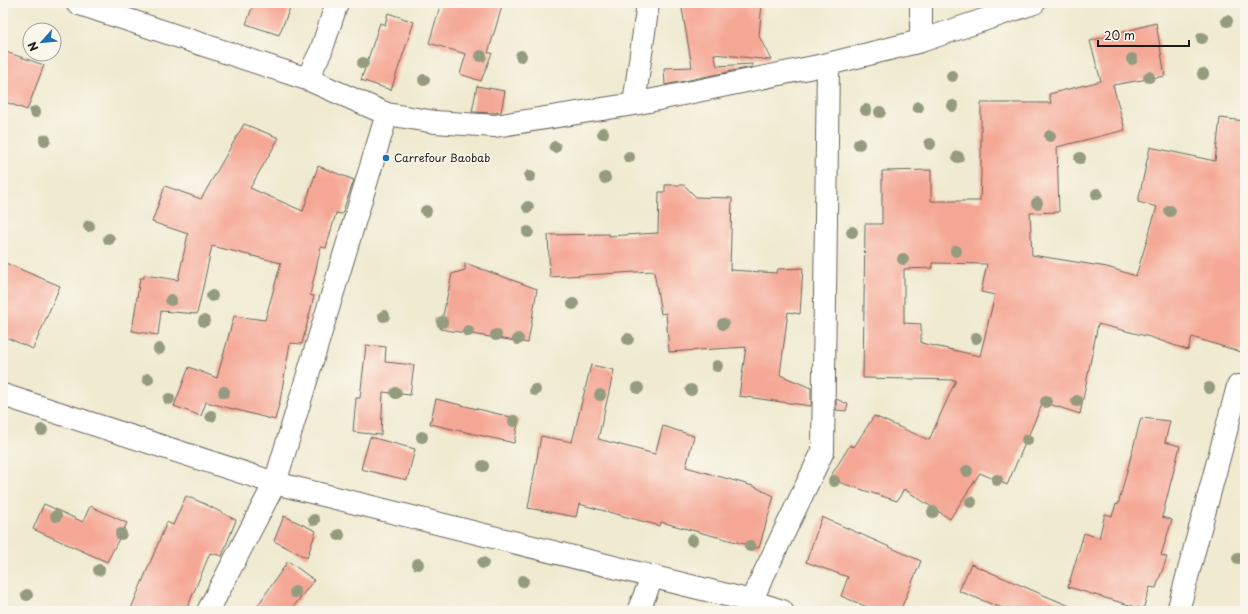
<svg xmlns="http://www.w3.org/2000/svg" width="1248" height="614" font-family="'Playpen Sans',sans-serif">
  <rect width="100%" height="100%" fill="#fbf7ec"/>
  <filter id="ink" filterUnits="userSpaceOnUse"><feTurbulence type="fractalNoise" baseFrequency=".025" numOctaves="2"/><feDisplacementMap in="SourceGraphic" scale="8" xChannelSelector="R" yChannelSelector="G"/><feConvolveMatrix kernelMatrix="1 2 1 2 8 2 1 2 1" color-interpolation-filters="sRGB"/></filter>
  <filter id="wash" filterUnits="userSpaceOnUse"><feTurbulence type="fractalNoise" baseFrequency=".012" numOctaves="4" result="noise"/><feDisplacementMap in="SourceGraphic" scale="16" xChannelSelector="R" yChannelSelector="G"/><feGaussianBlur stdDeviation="0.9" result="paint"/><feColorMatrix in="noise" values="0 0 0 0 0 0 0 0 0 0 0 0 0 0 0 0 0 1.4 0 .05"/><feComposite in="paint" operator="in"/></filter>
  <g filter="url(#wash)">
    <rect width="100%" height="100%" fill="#efead0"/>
    <g id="blocks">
      <path fill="#f5a795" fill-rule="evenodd" d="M254 3H292L279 35 246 24Z
        M441 3H503L488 53H492L481 81 460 74 466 54 429 43Z
        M681 3H762L759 36 771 60 714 54 717 66 752 64V67L665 85 664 68 692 67Z
        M388 13 414 22 391 90 361 80 380 23 385 25Z
        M1156 23 1165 76 1113 85 1125 130 1057 147 1059 212 1030 213 1032 255 1107 267 1136 276 1157 207 1138 202 1150 147 1215 161 1220 118 1245 121V338L1241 352 1192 337 1188 350 1150 337 1098 324 1080 414 1043 402 1007 485 980 473 950 519 904 489 897 501 829 479 850 445 854 447 874 416 929 440 956 380 863 378 865 224H882V171L931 170V201H980L981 174V103H1051L1049 94 1101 81 1090 41ZM932 263 987 264 981 292 995 295 980 356 921 343V324L904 323V269L933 268Z
        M3 51 44 65 27 110 3 101Z
        M477 86 505 91 501 112 494 113 472 112Z
        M244 124 279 138 250 188 303 211 318 166 354 180 342 214 336 213 326 248 321 247 310 295 314 296 302 344 290 343 280 401 275 420 206 402 201 416 174 406 189 367 217 378 234 316 265 320 281 263 212 246 197 314 161 311 158 335 132 331 140 278H144V275L178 280 188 234 152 222 165 186 201 199Z
        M665 185H684L696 197 732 198 730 270 777 273 778 269 803 268 800 314 788 312 780 375 811 388V406L739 396 746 347 669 352 666 313 661 314 654 271 550 277 548 235 609 234V236L658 233 659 192H665Z
        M3 262 60 286 33 349 3 336Z
        M465 263 537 289 528 343 440 329 452 274 465 270Z
        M366 345 386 347 385 362 414 365 410 395 383 392 381 435 353 432 356 398H360Z
        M591 365 614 370 598 439 655 454 663 426 694 436 686 467 753 486 774 496 759 548 661 522 660 526 579 504 576 517 528 508 541 436 572 442Z
        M436 399 519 419 514 443 430 424Z
        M836 399 848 404 846 411 836 410Z
        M1141 418 1170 421 1165 442 1180 446 1162 517 1172 520 1161 555 1167 557 1156 588 1150 587 1143 609 1068 587 1084 533 1099 538 1105 514 1112 516 1116 504 1118 505Z
        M370 437 415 449 407 480 361 469Z
        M186 496 205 504 236 520 222 556 210 553 186 611H130L167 522 173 525Z
        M44 504 83 522 90 506 127 523 107 562 33 529Z
        M284 516 316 531 307 558 274 541Z
        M822 517 921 561 900 611H877L841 596 848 577 806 562Z
        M288 561 314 580 290 611H254Z
        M971 564 1081 611H1009L959 591Z"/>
    </g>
  </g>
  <g filter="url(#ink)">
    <use href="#blocks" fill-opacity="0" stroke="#66645b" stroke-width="1"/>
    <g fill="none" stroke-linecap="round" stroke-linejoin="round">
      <defs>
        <path id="street" d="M77 3 307 79 387 114 435 122 495 126 634 104 828 64 921 41 1034 3
          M921 41V3
          M307 79 321 51 337 3
          M634 104 648 3
          M751 601 823 451 828 64
          M208 611 275 483 387 114
          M638 611 653 576
          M1178 611 1238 386 1245 387"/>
        <path id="secondary" d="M3 395 275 483 751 601 782 611"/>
      </defs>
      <use href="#street" stroke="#66645b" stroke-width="24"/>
      <use href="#secondary" stroke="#66645b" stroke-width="24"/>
      <use href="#street" stroke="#fff" stroke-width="22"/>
      <use href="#secondary" stroke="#fff" stroke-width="22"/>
    </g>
    <g fill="#959b7f">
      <circle cx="1227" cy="21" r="6"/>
      <circle cx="1202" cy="38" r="6"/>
      <circle cx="481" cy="56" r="6"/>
      <circle cx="521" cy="56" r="6"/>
      <circle cx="1132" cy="59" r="6"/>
      <circle cx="363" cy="63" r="6"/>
      <circle cx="1203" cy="74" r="6"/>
      <circle cx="952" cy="76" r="6"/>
      <circle cx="1149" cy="77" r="6"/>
      <circle cx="424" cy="80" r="6"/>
      <circle cx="953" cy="106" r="6"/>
      <circle cx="918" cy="107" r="6"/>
      <circle cx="866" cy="110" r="6"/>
      <circle cx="35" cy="112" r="6"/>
      <circle cx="880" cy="112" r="6"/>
      <circle cx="603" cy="133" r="6"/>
      <circle cx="1050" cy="136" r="6"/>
      <circle cx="45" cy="140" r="6"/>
      <circle cx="859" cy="144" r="6"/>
      <circle cx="930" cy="144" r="6"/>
      <circle cx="555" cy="147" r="6"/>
      <circle cx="629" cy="157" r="6"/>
      <circle cx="958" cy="157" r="6"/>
      <circle cx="1080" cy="158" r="6"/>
      <circle cx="530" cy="176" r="6"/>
      <circle cx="605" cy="178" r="6"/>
      <circle cx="1097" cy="194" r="6"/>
      <circle cx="1037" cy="203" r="6"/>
      <circle cx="528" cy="207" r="6"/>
      <circle cx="426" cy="211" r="6"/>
      <circle cx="1170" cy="211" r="6"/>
      <circle cx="89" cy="226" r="6"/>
      <circle cx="528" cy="232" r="6"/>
      <circle cx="852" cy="232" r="6"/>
      <circle cx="109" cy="239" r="6"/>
      <circle cx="956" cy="251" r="6"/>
      <circle cx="903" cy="259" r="6"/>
      <circle cx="212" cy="296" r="6"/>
      <circle cx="171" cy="300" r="6"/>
      <circle cx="573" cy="304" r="6"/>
      <circle cx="384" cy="316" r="6"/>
      <circle cx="204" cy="321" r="6"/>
      <circle cx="442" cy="322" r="6"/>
      <circle cx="723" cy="324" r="6"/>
      <circle cx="468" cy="331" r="6"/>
      <circle cx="496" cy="335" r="6"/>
      <circle cx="976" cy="338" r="6"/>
      <circle cx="518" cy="339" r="6"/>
      <circle cx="628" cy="339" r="6"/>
      <circle cx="159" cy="349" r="6"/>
      <circle cx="717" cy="366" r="6"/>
      <circle cx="148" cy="379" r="6"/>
      <circle cx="638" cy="388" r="6"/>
      <circle cx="1209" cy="388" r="6"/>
      <circle cx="535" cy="390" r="6"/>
      <circle cx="691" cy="390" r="6"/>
      <circle cx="224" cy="392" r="6"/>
      <circle cx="396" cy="393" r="6"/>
      <circle cx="600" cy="395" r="6"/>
      <circle cx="169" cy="399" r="6"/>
      <circle cx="1077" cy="401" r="6"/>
      <circle cx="1046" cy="402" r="6"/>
      <circle cx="211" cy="416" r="6"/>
      <circle cx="514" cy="421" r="6"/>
      <circle cx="42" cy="430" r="6"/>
      <circle cx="422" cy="437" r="6"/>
      <circle cx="1027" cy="440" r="6"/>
      <circle cx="483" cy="466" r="6"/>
      <circle cx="967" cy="471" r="6"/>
      <circle cx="997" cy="480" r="6"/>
      <circle cx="834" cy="481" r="6"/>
      <circle cx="971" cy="502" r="6"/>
      <circle cx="933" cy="512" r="6"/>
      <circle cx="56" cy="516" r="6"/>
      <circle cx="314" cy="520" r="6"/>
      <circle cx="121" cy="534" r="6"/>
      <circle cx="339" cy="535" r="6"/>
      <circle cx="692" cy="540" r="6"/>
      <circle cx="750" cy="546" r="6"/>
      <circle cx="1238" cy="558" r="6"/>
      <circle cx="483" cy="563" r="6"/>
      <circle cx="418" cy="564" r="6"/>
      <circle cx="99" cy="570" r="6"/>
      <circle cx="523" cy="581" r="6"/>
      <circle cx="295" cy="592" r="6"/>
      <circle cx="27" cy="595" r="6"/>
    </g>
  </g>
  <circle fill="#1f6fb2" stroke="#fbf7ec" stroke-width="1.5" cx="386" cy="158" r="4"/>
  <g text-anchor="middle" stroke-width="3" stroke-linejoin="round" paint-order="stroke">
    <g font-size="11" fill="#1c1c1c" stroke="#fbf7ec" text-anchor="start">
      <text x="394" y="162">Carrefour Baobab</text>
    </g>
  </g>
  <rect width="1248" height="614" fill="none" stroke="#fbf7ec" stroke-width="16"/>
  <g transform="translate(42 42) rotate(243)"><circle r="19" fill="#fbf7ec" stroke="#a29f99"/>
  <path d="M0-3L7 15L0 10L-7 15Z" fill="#1f6fb2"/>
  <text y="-6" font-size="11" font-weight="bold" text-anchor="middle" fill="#1c1c1c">N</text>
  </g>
  <path d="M1098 40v6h91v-6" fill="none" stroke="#1c1c1c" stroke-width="2"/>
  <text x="1104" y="40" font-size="12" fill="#1c1c1c" stroke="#fbf7ec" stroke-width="3" paint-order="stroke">20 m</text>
</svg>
